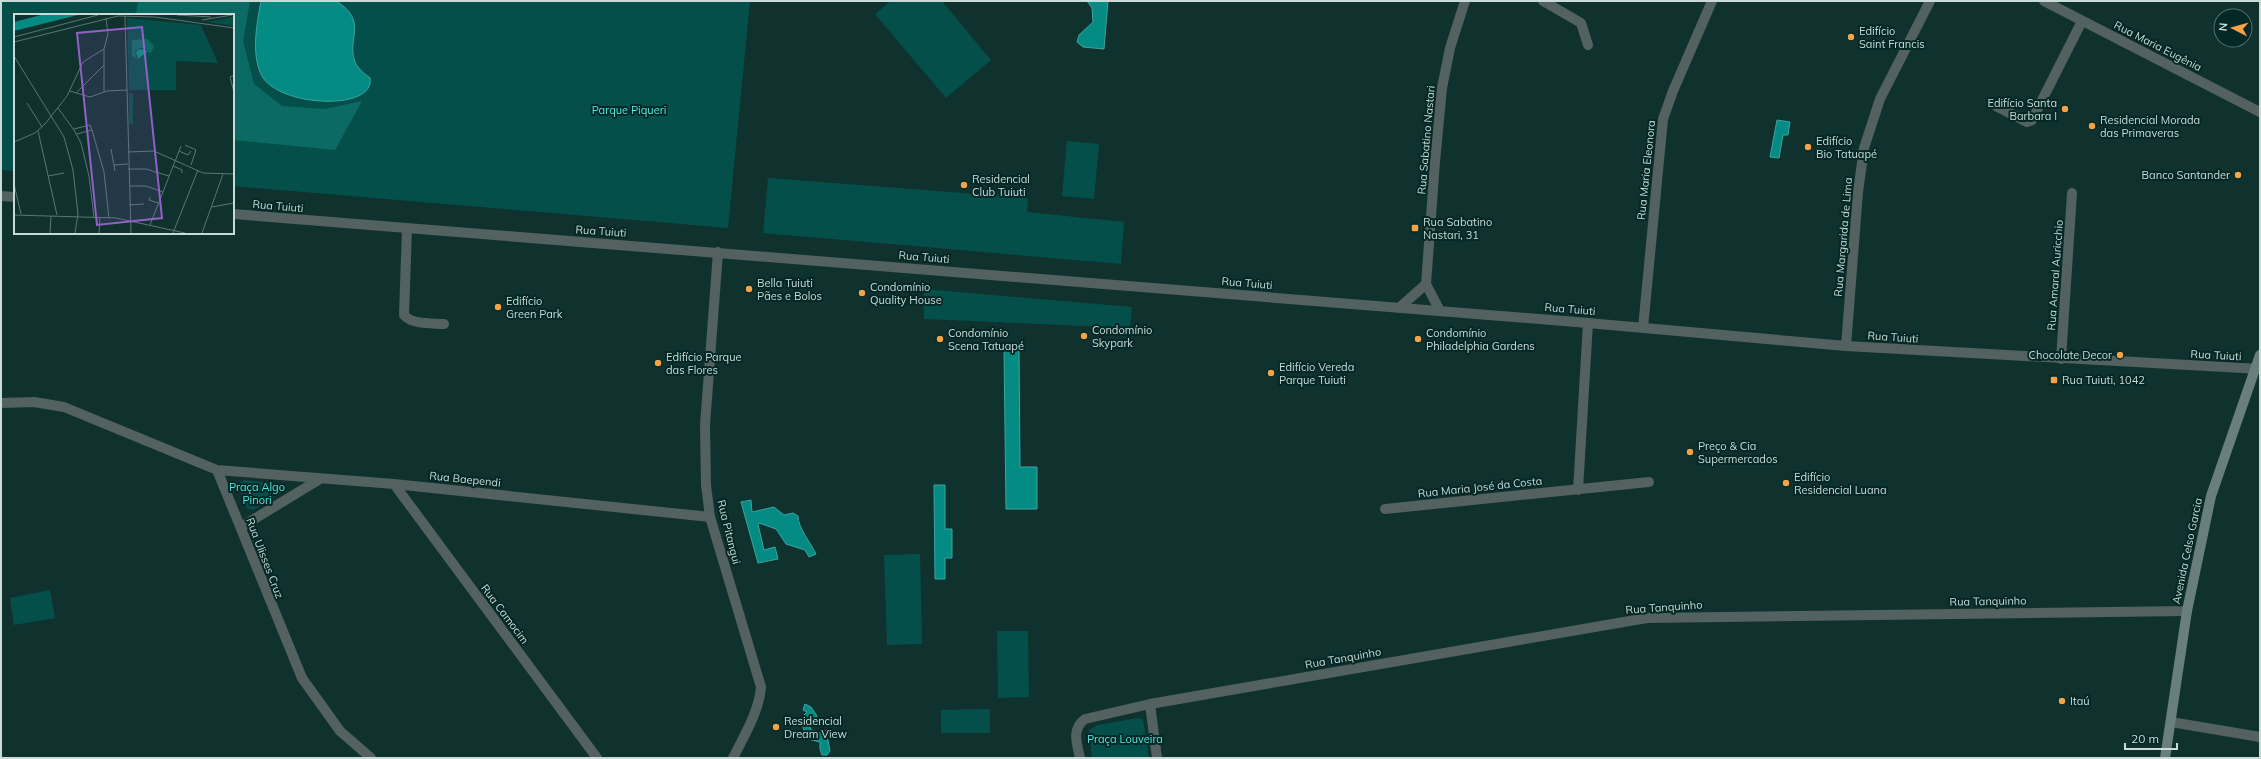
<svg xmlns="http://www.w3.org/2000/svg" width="2261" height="759" font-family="Mulish,sans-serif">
  <rect width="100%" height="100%" fill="#10322f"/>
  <path fill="#054f4b" d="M1 1H750L728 228 233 186V15H15V171L1 170Z
    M891 1H942L991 60 946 98 875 14Z
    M1067 141 1099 144 1094 199 1062 196Z
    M768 178 1028 198 1027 212 1124 222 1121 264 763 233Z
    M924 289 1132 307 1130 328 924 319Z
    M244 480 280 484 283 488 282 492 253 510 247 508 238 484Z
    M920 554 922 644 887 645 884 555Z
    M50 590 55 618 14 625 10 598Z
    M997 631H1028L1029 697 998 698Z
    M990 709V733H941V710Z
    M1138 718 1143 719 1149 758H1092L1089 730 1098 725Z"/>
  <path fill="#0c6a65" d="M138 1H250L243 41 254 84 282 106 325 109 362 101 335 150 233 140V15H136Z"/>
  <path fill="#048b84" stroke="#3fa39e" d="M261 1H336C369 21 346 39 355 62 358 69 364 73 370 78 376 112 275 107 261 74 251 53 257 23 261 1Z
    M1087 1H1108L1104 49 1083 47 1077 42 1079 35 1093 22 1092 8Z
    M1777 120 1790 122 1788 135H1783L1779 158 1770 157Z
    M1004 349H1019L1020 467H1037V509H1006Z
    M934 485H945V529H952V558H945V579H935Z
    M751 500 752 512 774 507 784 515 793 513 798 516C798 528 811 543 816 554L809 557 805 550 786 544 776 529 759 523 758 524 764 550 775 547 778 559 758 563 741 502Z
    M805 704 811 707 817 716 810 727 811 730 821 733 827 730 830 733 828 740 830 751 827 755H822L820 749V742L800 737 804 731 801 718 807 712 803 710Z"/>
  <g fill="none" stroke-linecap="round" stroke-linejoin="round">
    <path stroke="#536160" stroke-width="10" d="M1543 1 1581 23 1588 45
      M2044 1 2260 112
      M1996 106 2027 122 2032 120 2082 21
      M407 228 404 315C412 325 432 323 444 324
      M1643 328 1663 119 1673 91 1712 1
      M1846 346 1858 192 1864 148 1880 99 1930 1
      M2061 359 2072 193
      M1 403 34 402 64 407 217 470 394 484 710 517
      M217 470 302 678 340 731 371 758
      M394 484 597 758
      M1578 490 1588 323
      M1385 509 1649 482
      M241 527 320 479
      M1150 704 1647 618 2187 611
      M2171 722 2260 737
      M1080 758C1077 744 1071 729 1085 719L1150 704 1157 758"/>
    <path stroke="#536160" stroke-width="10" d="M1 196 15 197
      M233 214 1588 323 1846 346 2260 369
      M718 252 705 425 706 485 710 517 761 687C759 712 744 736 733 758
      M1399 308 1426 284
      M1440 311 1426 284 1435 162 1442 88 1450 48 1465 1"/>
    <path stroke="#687f7d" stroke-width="10" d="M2165 758 2187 611 2211 496 2260 355"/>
  </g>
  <g fill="#f6a247" stroke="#042825" stroke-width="1.5">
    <circle cx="1851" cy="37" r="4"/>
    <circle cx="2065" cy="109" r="4"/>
    <circle cx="2092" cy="126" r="4"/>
    <circle cx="1808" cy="147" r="4"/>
    <circle cx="2238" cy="175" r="4"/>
    <circle cx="964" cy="185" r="4"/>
    <rect x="1411" y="224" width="8" height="8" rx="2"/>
    <circle cx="749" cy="289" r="4"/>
    <circle cx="862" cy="293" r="4"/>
    <circle cx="498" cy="307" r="4"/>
    <circle cx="1084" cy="336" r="4"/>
    <circle cx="940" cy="339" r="4"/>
    <circle cx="1418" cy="339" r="4"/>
    <circle cx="2120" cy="355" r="4"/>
    <circle cx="658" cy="363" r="4"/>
    <circle cx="1271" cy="373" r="4"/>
    <rect x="2050" y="376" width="8" height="8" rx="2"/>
    <circle cx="1690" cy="452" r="4"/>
    <circle cx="1786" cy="483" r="4"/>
    <circle cx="2062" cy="701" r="4"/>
    <circle cx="776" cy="727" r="4"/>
  </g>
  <g text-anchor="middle" stroke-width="4" stroke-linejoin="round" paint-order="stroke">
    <g font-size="11" fill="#c9dbd9" stroke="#042825" text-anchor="start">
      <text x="1859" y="35">Edifício<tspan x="1859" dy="13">Saint Francis</tspan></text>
      <text x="2057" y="107" text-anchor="end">Edifício Santa<tspan x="2057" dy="13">Barbara I</tspan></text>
      <text x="2100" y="124">Residencial Morada<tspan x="2100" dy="13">das Primaveras</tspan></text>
      <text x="1816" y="145">Edifício<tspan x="1816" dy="13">Bio Tatuapé</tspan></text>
      <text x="2230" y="179" text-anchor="end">Banco Santander</text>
      <text x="972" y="183">Residencial<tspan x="972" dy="13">Club Tuiuti</tspan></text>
      <text x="1423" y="226">Rua Sabatino<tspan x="1423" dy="13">Nastari, 31</tspan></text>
      <text x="757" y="287">Bella Tuiuti<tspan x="757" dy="13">Pães e Bolos</tspan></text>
      <text x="870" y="291">Condomínio<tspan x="870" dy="13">Quality House</tspan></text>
      <text x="506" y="305">Edifício<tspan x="506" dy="13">Green Park</tspan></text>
      <text x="1092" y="334">Condomínio<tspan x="1092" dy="13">Skypark</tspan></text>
      <text x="948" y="337">Condomínio<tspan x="948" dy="13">Scena Tatuapé</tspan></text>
      <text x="1426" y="337">Condomínio<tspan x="1426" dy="13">Philadelphia Gardens</tspan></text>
      <text x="2112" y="359" text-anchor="end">Chocolate Decor</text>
      <text x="666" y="361">Edifício Parque<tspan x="666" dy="13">das Flores</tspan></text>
      <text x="1279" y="371">Edifício Vereda<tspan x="1279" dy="13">Parque Tuiuti</tspan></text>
      <text x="2062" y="384">Rua Tuiuti, 1042</text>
      <text x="1698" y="450">Preço &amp; Cia<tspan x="1698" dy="13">Supermercados</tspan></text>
      <text x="1794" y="481">Edifício<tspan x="1794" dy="13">Residencial Luana</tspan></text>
      <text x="2070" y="705">Itaú</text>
      <text x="784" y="725">Residencial<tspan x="784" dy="13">Dream View</tspan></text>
    </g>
    <g font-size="11" fill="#c9dbd9" stroke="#042825">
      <text transform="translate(2158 46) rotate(27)" y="4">Rua Maria Eugênia</text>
      <text transform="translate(1426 140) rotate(-85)" y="4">Rua Sabatino Nastari</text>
      <text transform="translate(1646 170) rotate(-84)" y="4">Rua Maria Eleonora</text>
      <text transform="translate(278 206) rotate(5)" y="4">Rua Tuiuti</text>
      <text transform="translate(601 231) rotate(4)" y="4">Rua Tuiuti</text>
      <text transform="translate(1843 237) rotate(-85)" y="4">Rua Margarida de Lima</text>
      <text transform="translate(924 257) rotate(5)" y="4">Rua Tuiuti</text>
      <text transform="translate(2055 275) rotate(-86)" y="4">Rua Amaral Auricchio</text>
      <text transform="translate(1247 283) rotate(5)" y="4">Rua Tuiuti</text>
      <text transform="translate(1570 309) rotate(5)" y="4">Rua Tuiuti</text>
      <text transform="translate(1893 337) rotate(4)" y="4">Rua Tuiuti</text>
      <text transform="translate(2216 355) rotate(3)" y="4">Rua Tuiuti</text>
      <text transform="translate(465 479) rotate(6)" y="4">Rua Baependi</text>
      <text transform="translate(1480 487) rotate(-6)" y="4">Rua Maria José da Costa</text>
      <text transform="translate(729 532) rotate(76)" y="4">Rua Pitangui</text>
      <text transform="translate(2187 551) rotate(-78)" y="4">Avenida Celso Garcia</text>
      <text transform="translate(265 558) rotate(69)" y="4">Rua Ulisses Cruz</text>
      <text transform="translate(1988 601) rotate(-1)" y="4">Rua Tanquinho</text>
      <text transform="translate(1664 607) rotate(-4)" y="4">Rua Tanquinho</text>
      <text transform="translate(505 614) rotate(53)" y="4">Rua Camocim</text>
      <text transform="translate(1343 658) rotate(-10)" y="4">Rua Tanquinho</text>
    </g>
    <g font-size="11" fill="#4feae0" stroke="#042825">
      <text x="629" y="114">Parque Piqueri</text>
      <text x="257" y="491">Praça Algo<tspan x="257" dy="13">Pinori</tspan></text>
      <text x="1125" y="743">Praça Louveira</text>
    </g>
  </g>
  <g transform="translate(14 14)">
    <rect width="220" height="220" fill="#10322f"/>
    <path d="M220 3V12L193 8ZM113 4 187 11 204 49 162 47V76H115ZM115 79H119V110H115Z" fill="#054f4b"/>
    <path d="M133 25 140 32 138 37 136 39 131 34H126L121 37 122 44 118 42V26Z" fill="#0c6a65"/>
    <path d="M27 1H64L0 17V8ZM125 35 134 37 124 45 122 38Z" fill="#048b84"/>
    <path fill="none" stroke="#5a7673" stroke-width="1" d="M163 1 197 3M111 2 117 219M188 6 218 1M0 23 84 1M0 28 104 2 141 3 220 14M0 42 50 123 59 156 64 200 61 219M220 61 216 63 220 78M56 77 76 83 93 77 113 76M90 78V35L94 20 92 4M62 79 90 51M13 89 28 113M44 94 60 116 67 129 75 162 80 203M60 115 76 111 78 116 63 120M78 116 90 158 95 204M24 117 43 201M0 128 21 119 31 110 53 82 69 48 90 35M171 131 182 136 177 151M97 135 101 157M165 137 174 141 177 137M114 138 140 137 189 159 220 160M100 151 114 150M159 152 168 156V159M114 155H132L155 162M34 162 50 159M0 170 7 200M115 172H132L149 178M136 183 135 186 144 189M115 191 130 190M198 193 220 189M0 201 102 204 171 219M136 211 167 132M36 219 37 202M85 219 86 204M159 219 184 156M188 219 209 160"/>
    <path fill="#9260c7" fill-opacity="0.15" stroke="#9260c7" stroke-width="2" d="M128 13 148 204 83 211 63 19Z"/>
    <rect width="220" height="220" fill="none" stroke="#c9dbd9" stroke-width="2"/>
  </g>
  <rect width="2261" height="759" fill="none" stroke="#c9dbd9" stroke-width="4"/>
  <g transform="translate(2233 28) rotate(276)"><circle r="19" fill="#042825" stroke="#53706d"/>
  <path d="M0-3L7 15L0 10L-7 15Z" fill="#f6a247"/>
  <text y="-6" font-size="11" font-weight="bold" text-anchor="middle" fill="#c9dbd9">N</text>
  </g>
  <path d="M2125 743v6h52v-6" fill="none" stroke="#c9dbd9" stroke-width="2"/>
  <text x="2131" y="743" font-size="12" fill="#c9dbd9" stroke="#042825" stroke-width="3" paint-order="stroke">20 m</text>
</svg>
